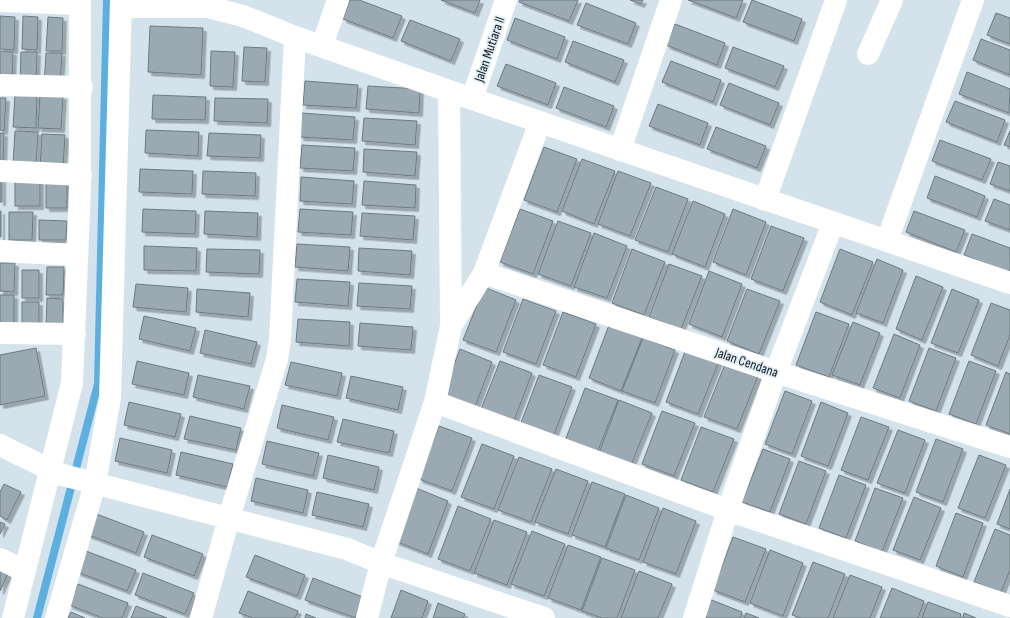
<svg xmlns="http://www.w3.org/2000/svg" width="1010" height="618" font-family="'Sofia Sans Condensed',sans-serif">
  <defs>
    <filter id="shadow"><feDropShadow dx="3.5" dy="3.5" stdDeviation="0" flood-color="#0004"/></filter>
  </defs>
  <rect width="100%" height="100%" fill="#d3e2eb"/>
  <g fill="none" stroke-linecap="round" stroke-linejoin="round">
    <path stroke="#5cafde" stroke-width="8" d="M37 618 98 384 107 0"/>
  </g>
  <path fill="#9ba9b2" stroke="#6c7a82" filter="url(#shadow)" d="M350 0H359L402 16 393 38 343 19Z
    M441 0H480L475 13Z
    M520 0H578L569 21 519 2Z
    M630 0H643L641 4Z
    M688 0H743L736 18Z
    M752 0 802 19 794 41 743 22Z
    M586 3 636 23 628 44 577 25Z
    M996 13 1010 18V44L987 35Z
    M0 16 15 17 14 50 0 49Z
    M23 16 38 17 37 50 22 49Z
    M48 17 63 18 62 51H46Z
    M515 18 565 37 557 59 507 40Z
    M410 20 460 39 451 61 401 41Z
    M675 24 725 43 717 65 666 45Z
    M150 26 203 28 201 75 148 72Z
    M981 39 1010 50V75L973 60Z
    M573 41 624 60 615 82 565 62Z
    M244 47 267 48 265 82 242 81Z
    M733 47 784 66 775 87 725 68Z
    M0 51 13 52 12 85 0 84Z
    M211 51 235 52 233 87 210 86Z
    M21 52H37L36 85H20Z
    M46 53H62L60 86H44Z
    M671 61 721 80 713 102 662 82Z
    M506 64 556 83 548 105 497 86Z
    M967 72 1010 89 1009 113 959 94Z
    M305 81 358 85 356 108 303 105Z
    M729 83 779 103 770 125 720 105Z
    M368 86 420 89 419 113 366 109Z
    M564 87 614 106 606 127 556 108Z
    M15 94 37 95 36 128 13 127Z
    M40 95 63 96 61 129 38 128Z
    M153 95 206 97 205 120 152 119Z
    M0 98H6L4 131 0 130Z
    M215 98 268 99 267 123 214 121Z
    M955 101 1005 120 997 142 946 122Z
    M658 104 708 123 700 145 649 126Z
    M302 113 355 117 353 140 300 137Z
    M364 118 417 121 415 145 362 141Z
    M716 127 766 146 757 168 707 149Z
    M146 130 199 132 198 156 145 153Z
    M15 131 38 132 36 165 13 164Z
    M1010 131V147L1004 145Z
    M0 133H4L3 166H0Z
    M209 133 261 135 260 158 207 156Z
    M42 134 65 135 63 168 40 167Z
    M940 140 991 159 982 180 932 161Z
    M302 145 355 148 353 171 300 168Z
    M544 147 577 159 557 212 524 200Z
    M364 149 417 152 415 176 363 172Z
    M582 159 615 171 594 224 562 211Z
    M998 162 1010 166V191L990 184Z
    M140 169 193 171 192 194 139 192Z
    M203 171 256 173 255 196 202 194Z
    M618 171 651 183 630 236 598 224Z
    M935 176 985 196 977 217 927 198Z
    M0 177H2V202H0Z
    M15 177H40V206H15Z
    M301 177 354 181 352 204 300 201Z
    M46 181H67V208H46Z
    M364 181 416 185 415 208 362 205Z
    M656 187 688 199 668 252 635 240Z
    M994 199 1010 205V230L985 221Z
    M693 201 725 214 705 267 672 254Z
    M143 209 196 211 195 234 142 232Z
    M300 209 353 212 351 235 298 232Z
    M520 209 553 221 533 274 500 262Z
    M733 209 766 222 746 275 713 262Z
    M0 211H1V237H0Z
    M205 211 258 213 257 237 204 234Z
    M914 211 965 230 956 252 906 232Z
    M9 212H33L32 240H9Z
    M362 213 415 216 413 240 360 236Z
    M39 220 67 221 66 240H39Z
    M558 221 591 233 571 286 538 274Z
    M771 226 804 238 783 291 751 279Z
    M594 233 627 246 607 298 574 287Z
    M972 234 1010 248V273L964 255Z
    M297 244 350 247 348 271 295 267Z
    M144 246 197 248 196 271 144 270Z
    M359 248 412 251 410 275 358 271Z
    M207 249 260 250 259 274 206 272Z
    M632 249 665 262 644 315 612 303Z
    M840 249 873 262 852 315 820 302Z
    M877 259 903 270 883 323 856 313Z
    M0 263H15L14 292 0 291Z
    M669 264 702 276 681 329 649 317Z
    M47 267H64L63 295H46Z
    M22 270H39V298H22Z
    M709 271 742 284 722 337 689 324Z
    M916 276 943 287 922 340 896 329Z
    M297 279 350 282 348 306 295 302Z
    M359 283 412 286 410 309 357 306Z
    M136 284 188 288 186 312 133 307Z
    M484 287 516 300 496 352 463 340Z
    M197 289 250 293 248 317 196 312Z
    M747 289 780 301 759 354 727 341Z
    M952 289 979 300 958 353 931 343Z
    M0 295H14V324L0 323Z
    M47 298 63 299V327H46Z
    M523 299 556 311 536 364 503 352Z
    M22 302H39V331H22Z
    M991 303 1010 310V335L998 366 971 355Z
    M563 312 596 324 576 377 543 365Z
    M816 312 849 324 829 377 796 365Z
    M144 316 196 328 190 351 139 339Z
    M298 319 350 322 349 346 296 342Z
    M853 322 880 333 860 385 832 375Z
    M360 323 413 327 411 350 358 346Z
    M609 325 642 338 621 391 589 378Z
    M205 330 257 342 251 364 200 353Z
    M894 334 920 345 900 398 873 388Z
    M643 338 675 350 655 403 622 391Z
    M36 348 45 396 0 405V355Z
    M929 348 956 358 936 411 909 401Z
    M460 349 492 362 472 415 439 403Z
    M686 349 719 361 698 414 666 402Z
    M137 361 189 373 184 395 132 384Z
    M500 361 532 373 512 426 479 414Z
    M969 361 996 371 976 424 949 414Z
    M291 362 342 373 337 396 285 385Z
    M725 364 758 376 737 429 704 417Z
    M1006 372 1010 374V434L986 425Z
    M198 375 250 386 244 409 193 397Z
    M539 375 572 387 552 440 519 428Z
    M351 376 403 387 398 410 346 398Z
    M585 388 618 400 597 453 565 441Z
    M785 391 812 401 792 454 765 444Z
    M619 400 652 413 631 465 599 453Z
    M129 402 181 414 175 437 124 425Z
    M821 402 848 413 828 466 801 456Z
    M282 405 334 417 328 440 277 428Z
    M662 411 695 423 674 476 642 464Z
    M190 416 241 428 236 450 184 439Z
    M861 417 889 427 868 480 841 470Z
    M343 419 394 431 389 453 337 442Z
    M439 426 472 438 452 491 419 479Z
    M701 427 734 439 713 492 681 480Z
    M898 430 925 440 905 493 877 483Z
    M120 438 172 450 167 473 115 461Z
    M936 439 963 449 943 502 916 492Z
    M267 441 319 453 313 476 262 464Z
    M482 444 514 456 494 509 461 497Z
    M763 449 790 459 770 512 742 502Z
    M181 452 233 464 227 487 176 475Z
    M328 455 379 467 374 490 323 478Z
    M979 455 1006 465 985 518 958 508Z
    M519 457 552 469 531 522 498 510Z
    M799 461 826 471 806 524 779 514Z
    M556 469 588 481 568 534 535 522Z
    M839 475 866 485 846 538 819 528Z
    M256 478 308 490 303 513 251 501Z
    M592 482 625 494 605 547 572 535Z
    M4 484 21 492 7 520 0 516V492Z
    M416 488 448 501 428 554 395 541Z
    M875 488 903 498 882 552 855 541Z
    M1010 489V529L997 524Z
    M317 492 369 504 363 527 312 515Z
    M626 495 659 508 639 560 606 548Z
    M914 497 941 508 920 560 893 550Z
    M458 506 491 519 470 571 438 559Z
    M663 508 696 521 676 574 643 562Z
    M94 513 144 532 136 553 86 534Z
    M956 513 983 523 963 577 936 566Z
    M494 520 527 532 507 585 474 573Z
    M0 522 5 524 0 534Z
    M995 529 1010 535V570L1001 592 974 582Z
    M532 531 565 544 544 596 511 584Z
    M152 535 203 554 194 576 144 557Z
    M733 537 766 549 745 602 713 590Z
    M568 545 601 557 581 610 548 598Z
    M770 550 803 563 783 616 750 603Z
    M86 551 136 570 127 591 77 572Z
    M255 555 305 575 297 596 246 577Z
    M602 558 635 570 617 618H602L582 611Z
    M813 562 845 574 828 618H801L792 615Z
    M0 570 8 574 0 591Z
    M639 571 672 584 658 618H621Z
    M143 573 194 593 185 614 135 595Z
    M850 575 882 587 870 618H833Z
    M313 578 363 597 356 618 305 600Z
    M78 584 128 603 122 618H103L69 605Z
    M892 588 924 601 918 618H880Z
    M401 590 428 601 422 618H391Z
    M248 591 298 611 295 618H253L239 613Z
    M709 599 742 612 740 618H702Z
    M928 602 961 614 960 618H922Z
    M438 603 465 614 463 618H433Z
    M136 606 167 618H131Z
    M71 612 85 618H68Z
    M746 613 759 618H744Z
    M964 613 976 618H963Z
    M306 614 316 618H305Z"/>
  <g fill="none" stroke-linecap="round" stroke-linejoin="round">
    <path stroke="#fff" stroke-width="22" d="M0 1 80 4
      M121 7H208L243 16 295 37 449 91 1010 283
      M322 46 338 0
      M868 54 892 0
      M0 85 82 87
      M449 91 451 326
      M472 99 506 0
      M620 150 671 0
      M0 171 81 175
      M765 200 836 0
      M887 241 973 0
      M0 251 77 255
      M484 273 776 372 1010 447
      M0 333 75 334
      M435 402 728 510 1010 606
      M0 445 59 474 347 549 381 563 544 618
      M0 559 25 571
      M13 618 72 383 80 187V0
      M56 618 95 484 110 398 121 0
      M201 618 229 518 277 359 280 340 295 37
      M367 618 381 563 435 402 451 326 484 273 540 122
      M694 618 728 510 776 372 833 223"/>
  </g>
  <g text-anchor="middle" stroke-width="3.5" stroke-linejoin="round" paint-order="stroke">
    <g font-size="14" fill="#12181b" stroke="#e0eff8">
      <text transform="translate(489 49) rotate(-71)" y="5">Jalan Mutiara II</text>
      <text transform="translate(747 362) rotate(19)" y="5">Jalan Cendana</text>
    </g>
  </g>
</svg>
